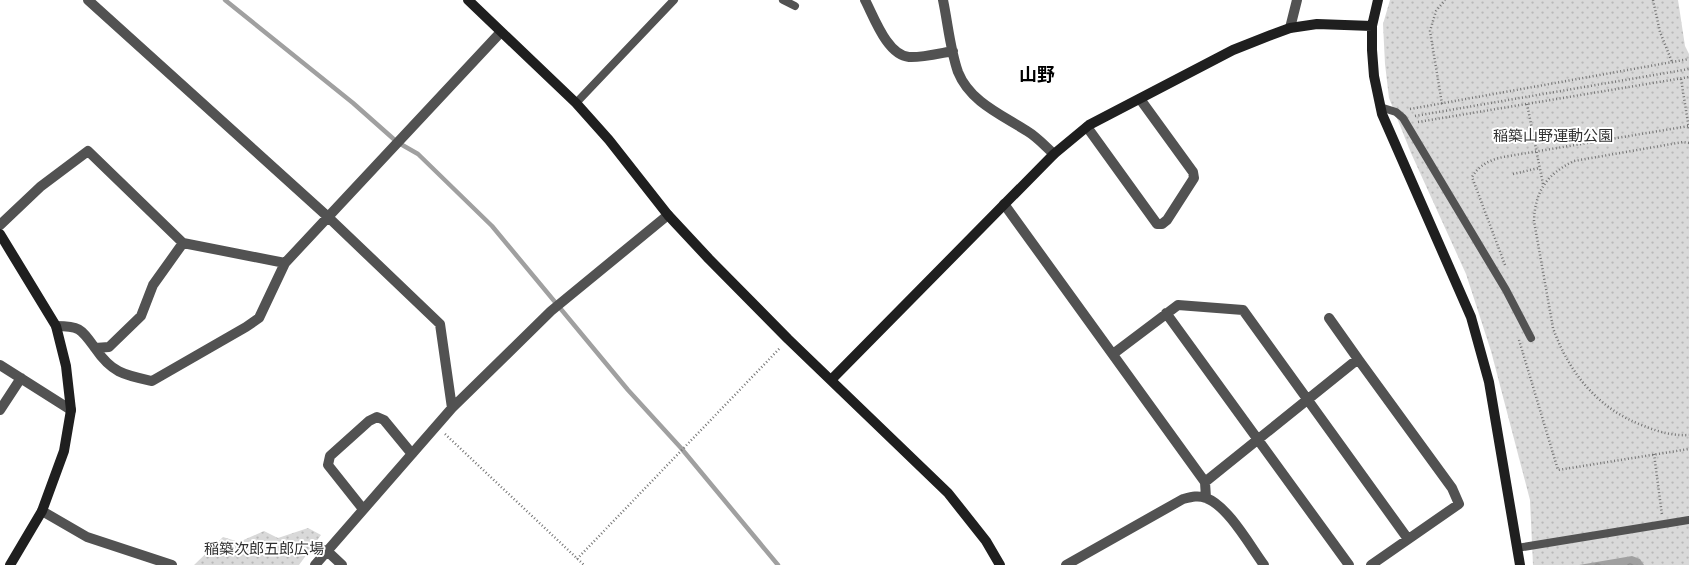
<svg xmlns="http://www.w3.org/2000/svg" width="1689" height="565" font-family="'Varela Round','Noto Sans JP',sans-serif">
  <defs>
    <pattern id="park-dots" width="8" height="8" patternUnits="userSpaceOnUse" patternTransform="scale(1.25)"><rect width="8" height="8" fill="#d9d9d9"/><path d="M2 2h.1M6 6h.1" fill="none" stroke="#b8b8b8" stroke-width="1.8" stroke-linecap="round"/></pattern>
    <pattern id="water-ripples" width="26" height="14" patternUnits="userSpaceOnUse" patternTransform="scale(1.25)"><rect width="26" height="14" fill="#a0a0a0"/><path d="M2 4q2-2 4 0t4 0M15 11q2-2 4 0t4 0" fill="none" stroke="#888"/></pattern>
  </defs>
  <rect width="100%" height="100%" fill="#fff"/>
  <path fill="url(#park-dots)" d="M1390 0H1678L1685 46 1689 54V565H1533L1530 500 1491 351 1466 274 1411 153 1389 98 1385 64 1383 24Z
    M308 528 321 535 299 565H194L223 537 239 542 264 531 278 538Z"/>
  <path fill="url(#water-ripples)" d="M1632 556 1640 559 1644 565H1579Z"/>
  <g fill="none" stroke-linecap="round" stroke-linejoin="round">
    <path stroke="#a0a0a0" stroke-width="4.5" d="M225 0 353 103 397 142 418 154 492 226 628 390 681 448 778 565"/>
    <path stroke="#747474" stroke-width="2.5" stroke-dasharray="1 2.5" stroke-linecap="butt" d="M1653 0 1660 32 1672 62
      M1681 79 1689 129
      M1442 104 1430 31 1436 11 1445 0
      M1527 104 1543 184
      M1410 109 1689 59
      M1415 116 1689 69
      M1418 122 1689 77
      M1689 143 1683 142 1574 161C1547 174 1535 191 1534 221L1553 328C1569 373 1598 409 1644 426 1659 432 1673 436 1689 435
      M1513 174 1539 168
      M1505 265 1472 177C1479 165 1490 160 1503 157L1689 126
      M1519 340 1558 470 1689 449
      M445 434 584 565
      M1654 454 1662 515
      M577 559 780 348"/>
    <path stroke="#525252" stroke-width="8" d="M783 0 795 6
      M576 103 674 0
      M1380 107 1396 112 1403 118 1506 290 1531 338
      M1517 548 1689 520"/>
    <path stroke="#525252" stroke-width="10" d="M88 0 327 216 440 324 452 408 315 565
      M865 0C874 17 887 55 909 57 920 58 941 53 953 51
      M943 0C948 24 950 49 958 72 970 102 1002 115 1027 131 1037 137 1045 146 1054 154
      M1290 28 1297 0
      M1087 127 1157 224H1162L1167 220 1194 178 1193 172 1140 99
      M1004 204 1205 482 1206 498
      M0 225 40 187 88 151 183 243 153 285 141 316 109 347 95 348C81 329 80 326 56 326
      M183 243 285 263
      M1166 313 1349 565
      M1329 318 1358 359
      M95 348C112 373 124 375 152 381L246 327 259 318 285 263 500 33
      M1113 354 1178 305 1243 310 1408 539
      M0 365 71 410
      M452 408 551 311 668 215
      M0 410 21 378
      M1205 482 1358 359 1452 488 1459 504 1371 565
      M363 509 328 465 330 456 369 421 377 417 384 420 412 454
      M42 511 87 537 172 565
      M326 550 342 565
      M1066 565 1183 499C1191 497 1198 495 1206 498 1228 506 1250 546 1264 565"/>
    <path stroke="#1f1f1f" stroke-width="10" d="M468 0 576 103 609 140 668 215 709 259 788 339 948 493 986 541 1000 565
      M1378 0 1372 26V50L1374 76 1382 114 1471 317 1489 382 1520 565
      M0 234 56 326 66 366 71 410 64 451 42 511 10 565
      M831 380 1054 154 1089 125 1233 50 1271 35 1290 28 1317 24 1372 26"/>
  </g>
  <g text-anchor="middle" stroke-width="4" stroke-linejoin="round" paint-order="stroke">
    <g font-size="15" fill="#303030" stroke="#fff">
      <text x="1553" y="141">稲築山野運動公園</text>
      <text x="264" y="554">稲築次郎五郎広場</text>
    </g>
    <g font-size="18" font-weight="bold" fill="#000" stroke="#fff">
      <text x="1037" y="81">山野</text>
    </g>
  </g>
</svg>
